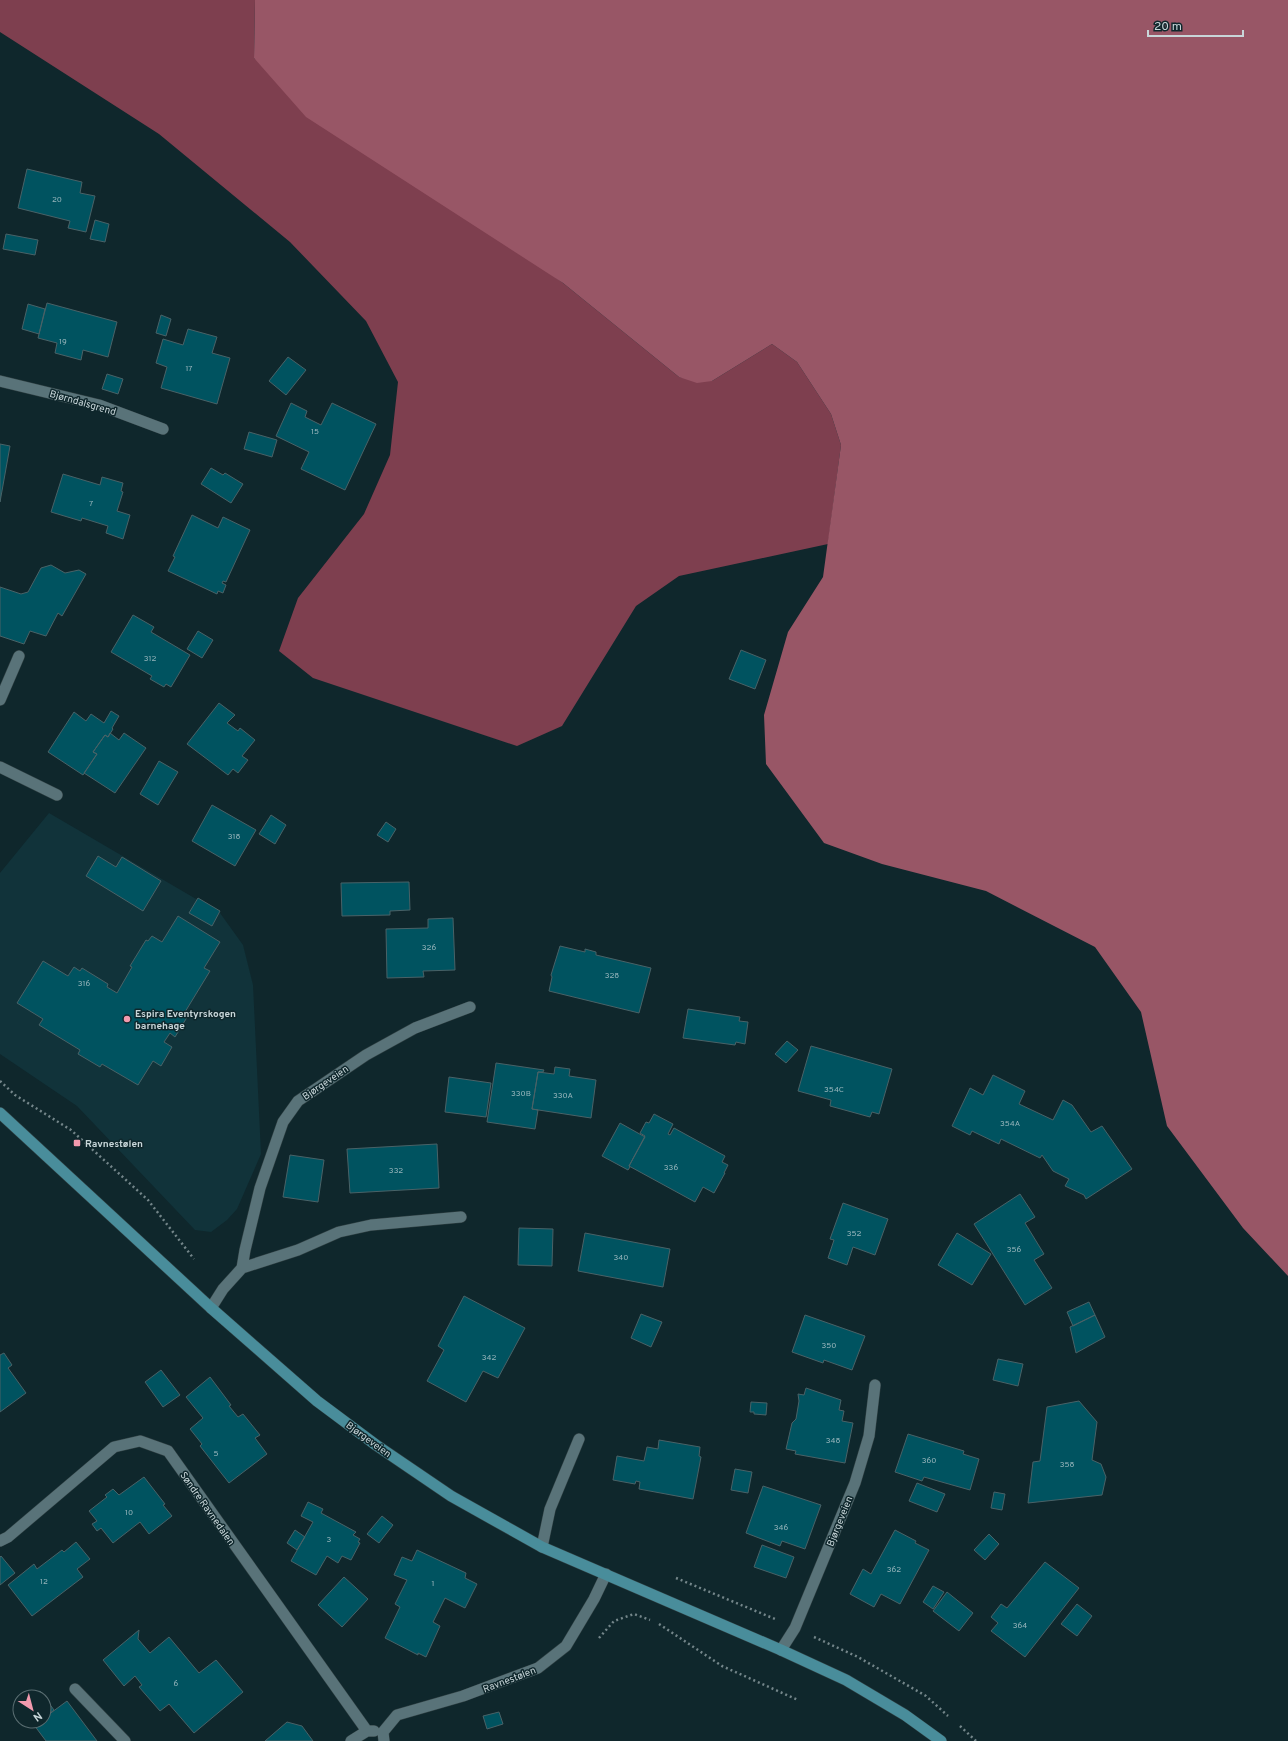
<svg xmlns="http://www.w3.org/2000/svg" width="1288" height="1741" font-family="Overpass,sans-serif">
  <rect width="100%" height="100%" fill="#0f272c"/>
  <path fill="#11333a" d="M49 813 220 913 243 945 253 985 261 1154 237 1209 227 1220 211 1232 195 1230 77 1106 0 1054V873Z"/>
  <path fill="#7e3f4f" d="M0 0H255L254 58 563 283 679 377 712 381 772 344 797 362 831 414 841 445 828 544 679 576 636 606 562 726 517 746 313 678 279 651 298 598 364 514 390 455 398 382 366 321 290 242 159 134 0 32Z"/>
  <path fill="#985666" d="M255 0H1288V1276L1243 1228 1167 1126 1141 1012 1095 947 986 891 882 864 824 843 766 764 764 715 788 632 823 577 841 445 831 414 797 362 772 344 712 381 697 383 679 377 563 283 306 117 254 58Z"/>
  <path fill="#005360" stroke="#496267" d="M27 169 82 182 80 193 95 196 86 232 68 228 70 221 18 208Z
    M95 220 109 224 105 242 90 239Z
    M6 234 38 240 35 255 3 249Z
    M47 303 117 322 108 357 83 350 81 360 55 353 57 343 38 338Z
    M28 304 45 309 39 334 22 329Z
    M161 315 171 319 166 336 156 333Z
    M188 329 217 337 212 353 230 358 217 404 161 388 167 367 156 363 163 339 183 345Z
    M288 357 306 370 286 395 269 381Z
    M107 374 123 379 118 394 102 389Z
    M291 403 307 411 305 417 321 425 332 403 376 424 345 490 301 469 309 452 276 436Z
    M249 432 277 440 272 457 244 449Z
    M0 444 10 446 0 502Z
    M211 468 223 475 225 473 243 484 231 503 201 484Z
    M63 474 100 485 102 477 123 483 121 491 123 492 117 511 130 515 123 539 106 533 108 526 82 518 81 521 51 512Z
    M192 515 218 528 223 517 250 530 226 582 223 581 222 583 226 585 223 593 218 591 217 594 168 571 175 557 173 556Z
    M51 565 65 573 79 570 86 574 62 616 58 613 46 636 30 631 24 644 0 636V587L21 594 28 592 41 568Z
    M133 615 154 627 151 632 190 655 171 687 166 684 164 687 150 679 152 676 111 652Z
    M198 631 213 640 202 658 187 649Z
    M741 650 766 660 755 689 729 679Z
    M219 703 235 715 227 723 238 731 240 728 255 740 242 756 248 760 238 773 233 769 228 775 187 744Z
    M111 711 119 716 112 728 113 729 108 737 105 735 93 752 97 754 83 775 48 752 74 712 86 721 91 714 104 723Z
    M110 733 119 740 124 733 146 748 115 793 84 773 97 754 93 752 105 735 108 737Z
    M159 761 178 772 158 805 140 794Z
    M212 805 256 830 235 866 192 841Z
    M271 815 286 825 275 844 259 834Z
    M386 822 396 829 388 842 377 835Z
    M98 856 116 867 122 857 161 881 143 911 86 876Z
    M409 882 410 910 390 911V915L342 916 341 883Z
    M198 898 220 911 212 926 189 913Z
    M178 916 220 942 204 968 210 971 185 1012 189 1014 175 1037 170 1033 164 1042 172 1047 161 1066 153 1061 138 1085 102 1064 100 1067 78 1054 80 1050 39 1025 43 1019 17 1003 43 961 68 976 74 967 80 971 82 968 108 984 107 987 117 993 132 967 130 966 146 940 148 941 152 936 162 942Z
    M453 918 455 970 423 971 424 977 387 978 386 929 428 928V919Z
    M560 946 585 952V949L596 952V955L651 968 639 1013 549 991 552 977 551 975Z
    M688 1009 740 1017 739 1021 748 1022 745 1044 736 1042 735 1045 683 1038Z
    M787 1041 798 1050 786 1063 775 1054Z
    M811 1046 892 1069 879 1114 872 1112 870 1117 830 1106 831 1100 798 1091Z
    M496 1063 544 1070 543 1072H538L532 1109 538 1110 535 1129 487 1122Z
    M555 1067 570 1069 569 1076 596 1080 591 1118 532 1109 538 1072 554 1074Z
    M993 1075 1025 1091 1019 1104 1053 1120 1063 1100 1072 1105 1091 1132 1102 1126 1132 1169 1086 1199 1084 1195 1065 1186 1069 1179 1053 1171 1042 1155 1040 1158 1001 1139 999 1144 972 1131 970 1135 952 1126 970 1088 983 1095Z
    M449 1077 491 1083 486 1117 445 1112Z
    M654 1114 673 1124 668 1134 670 1135 674 1128 725 1156 722 1162 728 1165 724 1173H725L714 1193 703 1187 695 1202 629 1166 645 1136 640 1133 646 1122 649 1123Z
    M620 1123 645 1137 629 1166 630 1167 628 1170 602 1156Z
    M437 1144 439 1188 350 1193 347 1149Z
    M290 1155 324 1160 318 1202 283 1197Z
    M1020 1194 1035 1217 1025 1223 1044 1254 1034 1260 1052 1288 1025 1305 974 1224Z
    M843 1203 888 1219 875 1255 853 1247 847 1265 828 1258 834 1240 830 1239Z
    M519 1228 553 1229 552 1266 518 1265Z
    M585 1233 670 1249 663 1287 578 1271Z
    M957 1233 991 1254 972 1285 938 1265Z
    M464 1296 525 1328 498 1378 483 1371 466 1402 427 1381 444 1350 438 1346Z
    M1089 1302 1095 1315 1073 1326 1067 1312Z
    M641 1314 662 1322 651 1347 631 1338Z
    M805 1315 865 1336 852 1370 824 1360 823 1363 792 1352Z
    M1095 1315 1105 1337 1076 1353 1070 1327Z
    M4 1353 12 1365 8 1368 26 1393 0 1412V1355Z
    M998 1359 1023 1364 1018 1386 993 1380Z
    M161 1370 180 1395 163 1407 145 1382Z
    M210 1377 231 1405 229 1406 238 1417 243 1414 260 1435 255 1438 267 1454 229 1483 200 1446 202 1444 190 1429 203 1418 186 1397Z
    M806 1388 841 1400 839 1410 844 1411 842 1421 853 1423 845 1463 795 1454 796 1451 786 1449 792 1423 796 1419 799 1401 798 1394 804 1395Z
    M1079 1401 1097 1422 1092 1460 1101 1464 1106 1477 1102 1495 1028 1503 1033 1462 1040 1461 1047 1407Z
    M751 1402 767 1403 766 1415 754 1414V1412H750Z
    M908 1434 964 1451 963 1454 979 1459 970 1490 924 1477 922 1481 895 1472Z
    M659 1440 700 1447 699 1456 701 1457 693 1499 639 1489 640 1482 636 1481 635 1484 613 1480 617 1456 644 1461 647 1447 658 1449Z
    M735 1469 752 1472 748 1493 731 1490Z
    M144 1477 165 1504 163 1505 172 1516 149 1534 140 1522 113 1543 101 1528 97 1531 92 1524 97 1521 89 1511 107 1497 105 1495 113 1489 119 1495Z
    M917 1483 945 1494 937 1512 909 1501Z
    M763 1486 821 1505 805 1549 782 1541 780 1546 746 1533Z
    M994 1492 1005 1494 1002 1510 991 1508Z
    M308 1502 323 1509 321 1513 356 1532 353 1535 360 1539 358 1542 360 1543 351 1560 342 1556 338 1563 327 1556 316 1575 291 1561 313 1522 301 1516Z
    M382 1516 393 1525 379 1543 367 1534Z
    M295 1530 305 1537 297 1550 287 1543Z
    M895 1530 916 1541 915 1543 929 1550 900 1604 881 1594 874 1607 850 1594 863 1569 871 1574Z
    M989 1534 999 1544 985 1560 974 1550Z
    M76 1542 90 1559 77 1569 83 1577 32 1616 8 1585 34 1564 37 1569 62 1550 64 1552Z
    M762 1545 794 1557 786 1578 754 1567Z
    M417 1550 466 1573 465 1578 477 1584 465 1608 445 1598 433 1622 440 1626 426 1657 418 1653V1655L385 1638 400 1607 395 1604 407 1580 394 1575 402 1557 412 1561Z
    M1 1556 15 1573 0 1585V1557Z
    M1045 1562 1079 1588 1025 1657 991 1631 998 1623 991 1617 1001 1604 1007 1608Z
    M344 1577 368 1599 342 1627 318 1605Z
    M933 1586 944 1592 933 1609 923 1602Z
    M947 1592 973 1613 959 1631 933 1611Z
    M1077 1604 1092 1616 1077 1636 1061 1624Z
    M139 1630 138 1639 150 1653 169 1637 199 1673 216 1660 243 1692 194 1733 169 1704 160 1711 139 1687 142 1685 135 1676 124 1686 103 1660Z
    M40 1691 54 1710 44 1718V1697H31Z
    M67 1701 97 1741H46L34 1725 40 1721H44V1718Z
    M499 1712 503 1724 487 1729 483 1716Z
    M287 1722 302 1726 313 1741H265Z"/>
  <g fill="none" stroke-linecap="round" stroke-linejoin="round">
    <defs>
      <path id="service" d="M0 700 19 656"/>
      <path id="minor" d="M0 381 99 405 163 429
        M0 767 57 795
        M242 1268 298 1250 339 1232 371 1225 461 1217
        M211 1308 223 1289 242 1268 245 1250 260 1188 283 1122 298 1101 366 1055 415 1028 470 1007
        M0 1541 8 1537 114 1447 140 1441 168 1451 367 1731
        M542 1547 550 1509 579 1439
        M781 1650 795 1628 855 1483 869 1436 875 1385
        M75 1689 125 1741
        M351 1741 367 1731H374
        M384 1741 383 1732 397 1715 463 1696 538 1668 566 1646 594 1599 606 1574"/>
      <path id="primary" d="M0 1113 211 1308 317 1401 376 1445 451 1496 542 1547 781 1650 846 1680 905 1715 941 1741"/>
    </defs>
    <use href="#service" stroke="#304043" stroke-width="12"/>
    <use href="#minor" stroke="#304043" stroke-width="12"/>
    <use href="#primary" stroke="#304043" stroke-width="12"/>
    <path stroke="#74868a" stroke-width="2.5" stroke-dasharray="2 3" stroke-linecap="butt" d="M0 1081 15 1095 71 1130 148 1200 194 1259
      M676 1578 775 1619
      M659 1624 722 1666 798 1700
      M814 1637 858 1657 926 1696 948 1716
      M599 1638 614 1621 634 1614 650 1620
      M960 1726 976 1741"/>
    <use href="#service" stroke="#597379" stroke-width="11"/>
    <use href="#minor" stroke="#597379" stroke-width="11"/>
    <use href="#primary" stroke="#498d9b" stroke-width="11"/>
  </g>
  <g fill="#f29aae" stroke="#0f272c" stroke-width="1.5">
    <circle cx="127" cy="1019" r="4"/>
    <rect x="73" y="1139" width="8" height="8" rx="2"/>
  </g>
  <g text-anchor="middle" stroke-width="3" stroke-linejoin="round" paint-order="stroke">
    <g font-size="8" fill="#96b5bb">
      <text x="57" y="202">20</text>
      <text x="63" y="344">19</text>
      <text x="189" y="371">17</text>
      <text x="315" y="434">15</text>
      <text x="91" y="506">7</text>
      <text x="150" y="661">312</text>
      <text x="234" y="839">318</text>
      <text x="429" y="950">326</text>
      <text x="612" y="978">328</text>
      <text x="84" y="986">316</text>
      <text x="834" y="1092">354C</text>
      <text x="521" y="1096">330B</text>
      <text x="563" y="1098">330A</text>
      <text x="1010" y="1126">354A</text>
      <text x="671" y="1170">336</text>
      <text x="396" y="1173">332</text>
      <text x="854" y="1236">352</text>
      <text x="1014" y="1252">356</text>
      <text x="621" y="1260">340</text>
      <text x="829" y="1348">350</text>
      <text x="489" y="1360">342</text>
      <text x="833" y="1443">348</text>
      <text x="216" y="1456">5</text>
      <text x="929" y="1463">360</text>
      <text x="1067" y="1467">358</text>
      <text x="129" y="1515">10</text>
      <text x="781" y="1530">346</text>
      <text x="329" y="1542">3</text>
      <text x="894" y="1572">362</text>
      <text x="44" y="1584">12</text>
      <text x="433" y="1586">1</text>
      <text x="1020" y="1628">364</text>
      <text x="176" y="1686">6</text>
    </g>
    <g font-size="10" fill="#c8d6d9" stroke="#0f272c">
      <text transform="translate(83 402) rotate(16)" y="4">Bjørndalsgrend</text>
      <text transform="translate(325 1082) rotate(-34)" y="4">Bjørgeveien</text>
      <text transform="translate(369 1439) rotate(36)" y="4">Bjørgeveien</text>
      <text transform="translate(208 1508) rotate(55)" y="4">Søndre Ravnedalen</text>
      <text transform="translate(839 1521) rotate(-68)" y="4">Bjørgeveien</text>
      <text transform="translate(509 1679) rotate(-21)" y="4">Ravnestølen</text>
    </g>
    <g font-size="10" font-weight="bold" fill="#c8d6d9" stroke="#0f272c" text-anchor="start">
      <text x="135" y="1017">Espira Eventyrskogen<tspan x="135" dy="12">barnehage</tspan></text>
      <text x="85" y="1147">Ravnestølen</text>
    </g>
  </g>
  <g transform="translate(32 1709) rotate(144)"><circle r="19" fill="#0f272c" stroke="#596d71"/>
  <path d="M0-3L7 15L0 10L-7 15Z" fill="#f29aae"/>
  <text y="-6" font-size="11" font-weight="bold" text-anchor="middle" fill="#c8d6d9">N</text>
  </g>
  <path d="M1148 30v6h95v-6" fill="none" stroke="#c8d6d9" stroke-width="2"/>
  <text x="1154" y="30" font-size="12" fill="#c8d6d9" stroke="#0f272c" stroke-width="3" paint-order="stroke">20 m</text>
</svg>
